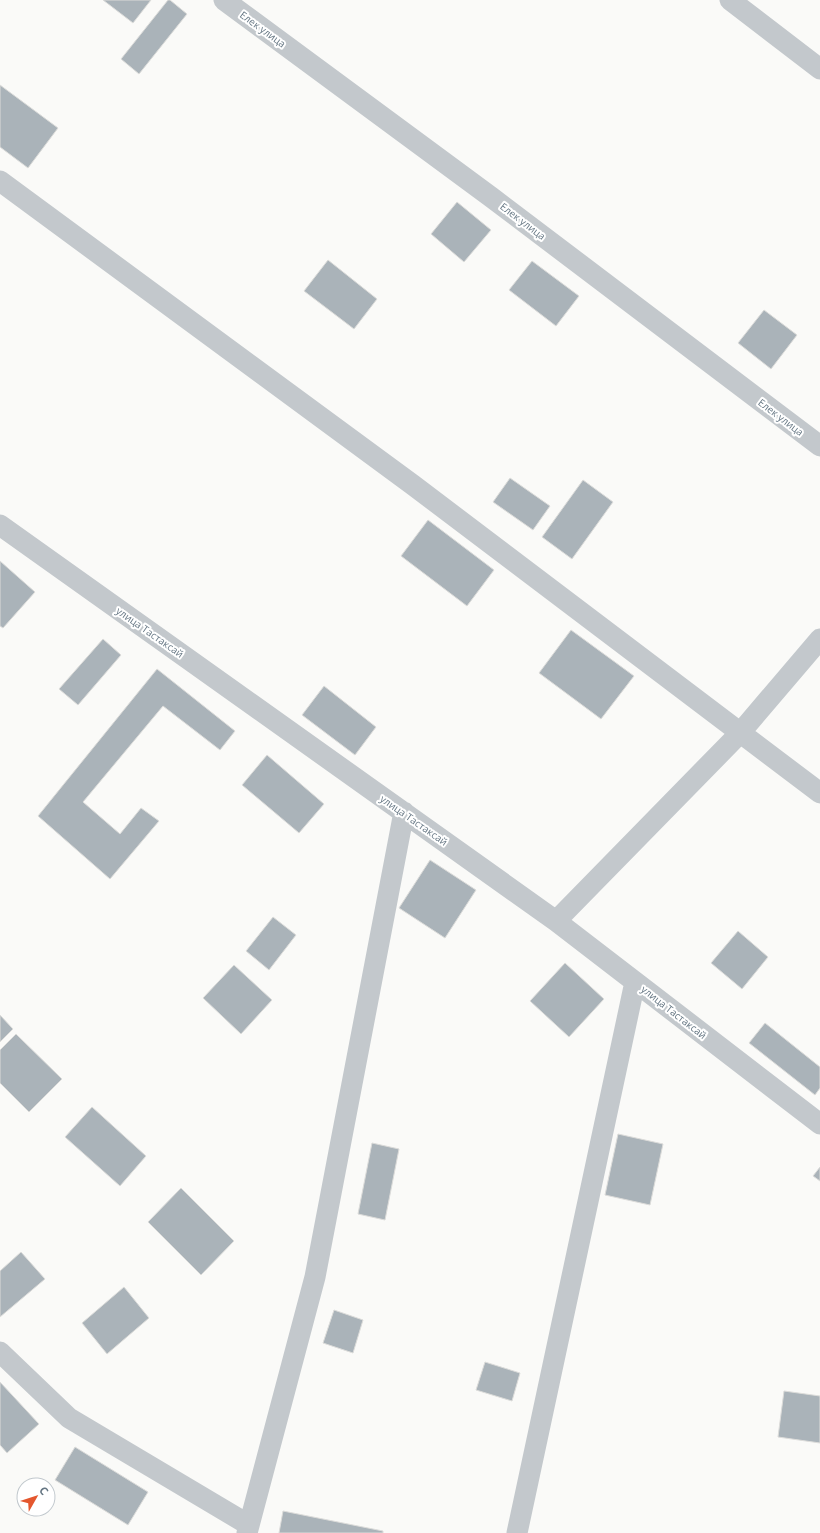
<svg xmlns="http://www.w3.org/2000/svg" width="820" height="1533" font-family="'Open Sans',sans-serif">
  <rect width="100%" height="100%" fill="#fafaf8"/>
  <path fill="#aab3b9" stroke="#dcdcda" d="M103 0H151L133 23Z
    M168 0H170L187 14 139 74 121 59Z
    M0 85 58 128 28 168 0 147Z
    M457 202 491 230 464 262 431 234Z
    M328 260 377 299 354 329 304 291Z
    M532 261 579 296 556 326 509 290Z
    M764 310 797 335 771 369 738 343Z
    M510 478 550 506 533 530 493 502Z
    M583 480 613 502 572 559 542 537Z
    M428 520 494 570 467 606 401 556Z
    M0 561 35 592 3 628 0 626Z
    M571 630 634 676 601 719 539 673Z
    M103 639 121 655 78 705 59 689Z
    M157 669 235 731 220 750 163 706 83 802 120 834 141 808 159 821 110 879 38 816Z
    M324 686 376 727 355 755 302 715Z
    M267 755 324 804 299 833 242 785Z
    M430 860 476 890 445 938 399 908Z
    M273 917 296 935 269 970 246 951Z
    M738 931 768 957 742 989 711 963Z
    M565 963 604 999 569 1037 530 1001Z
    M234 965 272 1000 241 1034 203 998Z
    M0 1015 13 1029 0 1042Z
    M765 1023 820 1067V1088L815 1095 749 1043Z
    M16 1034 62 1079 29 1112 0 1083V1050Z
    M92 1107 146 1156 120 1186 65 1137Z
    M618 1134 663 1144 650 1205 605 1195Z
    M372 1143 399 1149 385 1220 358 1214Z
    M820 1167V1181L813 1176Z
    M181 1188 234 1241 201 1275 148 1222Z
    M21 1252 45 1279 0 1317V1271Z
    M124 1287 149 1318 107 1354 82 1323Z
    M334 1310 363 1320 353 1353 323 1343Z
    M485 1362 520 1373 512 1401 476 1390Z
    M0 1382 39 1424 7 1453 0 1445Z
    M784 1391 820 1396V1443L778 1437Z
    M75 1447 148 1492 128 1525 55 1480Z
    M283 1511 383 1531V1533H279Z"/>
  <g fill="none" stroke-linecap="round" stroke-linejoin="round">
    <path stroke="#c3c8cc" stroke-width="21" d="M224 0 491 197 820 446
      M730 0 820 69
      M0 181 413 485 820 793
      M0 525 556 921 820 1124
      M556 921 740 733 820 639
      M0 1352 69 1418 249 1525
      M247 1533 315 1277 404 812
      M517 1533 635 982"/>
  </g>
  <g text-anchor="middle" stroke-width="4" stroke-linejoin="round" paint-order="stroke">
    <g font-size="10" fill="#657683" stroke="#fff">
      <text transform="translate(263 29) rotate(36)" y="4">Елек улица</text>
      <text transform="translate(523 221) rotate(37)" y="4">Елек улица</text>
      <text transform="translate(781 417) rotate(37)" y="4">Елек улица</text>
      <text transform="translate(150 632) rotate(35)" y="4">улица Тастаксай</text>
      <text transform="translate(414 820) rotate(35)" y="4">улица Тастаксай</text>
      <text transform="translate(674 1012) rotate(38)" y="4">улица Тастаксай</text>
    </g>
  </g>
  <g transform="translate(36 1497) rotate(51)"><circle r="19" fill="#ffffff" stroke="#c1c8cd"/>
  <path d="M0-3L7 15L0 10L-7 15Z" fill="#e4572e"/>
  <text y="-6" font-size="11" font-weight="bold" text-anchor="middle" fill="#657683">С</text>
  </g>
</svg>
